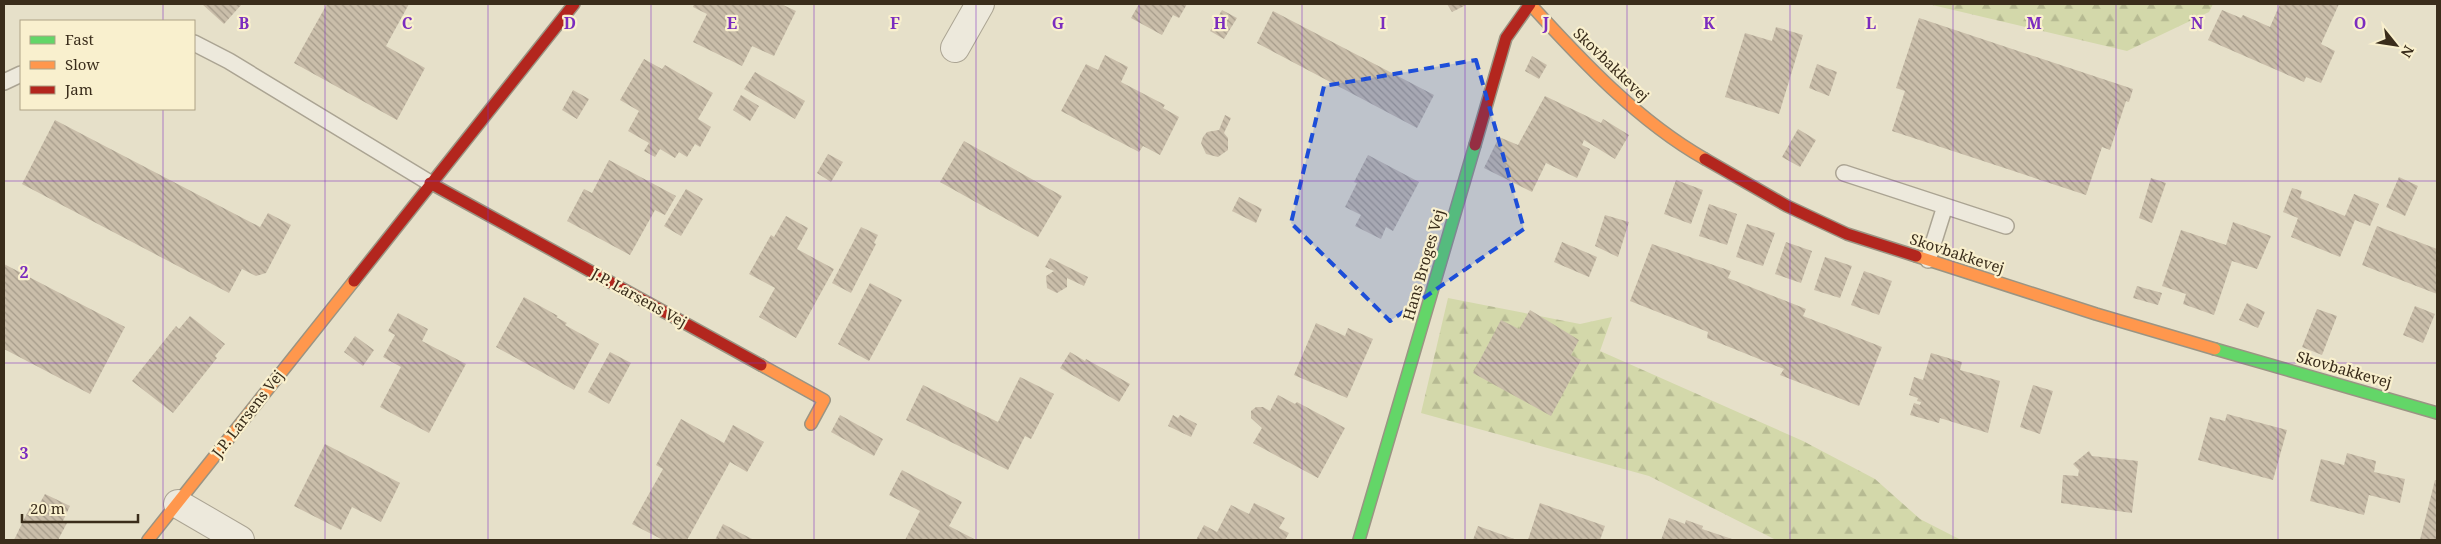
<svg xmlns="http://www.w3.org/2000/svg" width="2441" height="544" font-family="'Noto Serif',serif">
  <defs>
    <pattern id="forest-firs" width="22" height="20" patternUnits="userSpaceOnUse" patternTransform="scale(1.25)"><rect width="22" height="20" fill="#d3d8aa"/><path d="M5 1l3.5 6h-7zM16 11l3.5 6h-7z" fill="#b6ba92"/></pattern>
    <pattern id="building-back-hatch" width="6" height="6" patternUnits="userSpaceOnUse" patternTransform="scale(1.25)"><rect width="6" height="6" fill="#cabeaa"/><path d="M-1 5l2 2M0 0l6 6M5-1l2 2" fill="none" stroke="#a59b8a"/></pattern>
  </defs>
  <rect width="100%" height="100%" fill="#e6e0c9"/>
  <path fill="url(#forest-firs)" d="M1928 4H2213L2209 12 2127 51Z
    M1448 298 1580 324 1612 317 1600 351 1803 441 1875 479 1920 519 1961 540H1776L1649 476 1421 413Z"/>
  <path fill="url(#building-back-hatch)" d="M202 4H242L224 24Z
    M327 4H409L386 46 425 68 397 120 294 63Z
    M694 4H781L796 11 774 56 752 46 742 66 693 42 707 14 693 7Z
    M1139 4H1187L1179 18 1173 15 1162 35 1131 18Z
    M1447 4H1468L1452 12Z
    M2280 4H2339L2321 44 2335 51 2321 83 2306 77 2304 82 2208 40 2222 10 2241 18 2243 15 2270 27Z
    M1222 10 1237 18 1224 39 1210 31Z
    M1273 11 1434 95 1417 128 1257 43Z
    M1919 18 2133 89 2129 102 2126 101 2110 150 2102 147 2086 195 1892 131 1905 91 1896 88Z
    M1776 27 1803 35 1779 114 1725 97 1745 33 1772 41Z
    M1105 55 1128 67 1121 82 1165 105 1163 108 1179 117 1160 155 1143 146 1139 152 1061 111 1086 64 1098 70Z
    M1532 56 1547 65 1539 79 1525 71Z
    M644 59 662 69 665 65 713 93 698 119 711 127 700 147 695 144 687 157 679 152 675 158 660 149 655 157 644 151 649 143 628 131 639 111 620 100Z
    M1817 64 1837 72 1829 96 1809 88Z
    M755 72 805 101 795 119 744 89Z
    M573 90 589 99 577 119 562 110Z
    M741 95 759 106 750 121 733 110Z
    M1545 96 1601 123 1603 119 1629 135 1615 159 1584 140 1582 145 1590 149 1577 178 1546 163 1532 192 1484 168 1499 137 1518 145Z
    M1225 115 1231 118 1224 133 1228 138V150L1218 157 1206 154 1201 143 1203 137 1207 132 1219 130Z
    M55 120 260 227 268 213 291 225 266 273 256 276 242 269 229 293 22 184Z
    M1798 129 1816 140 1800 167 1782 157Z
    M964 141 1062 196 1038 237 940 182Z
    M828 154 843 162 831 182 817 173Z
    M1368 155 1419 182 1393 231 1386 227 1381 239 1355 226 1361 215 1345 207 1357 183 1354 182Z
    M609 160 676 196 665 215 655 210 630 255 567 221 584 189 592 193Z
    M2399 177 2418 186 2405 216 2386 207Z
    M2151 178 2166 183 2152 223 2139 218Z
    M1676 180 1703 190 1691 224 1664 214Z
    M2292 188 2302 191 2300 198 2345 216 2354 194 2379 204 2370 226 2355 220 2340 257 2291 237 2298 218 2283 212Z
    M686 189 703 199 681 236 664 226Z
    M1239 197 1262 209 1256 223 1232 211Z
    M1709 204 1737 214 1727 245 1699 236Z
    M1605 215 1629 222 1618 257 1595 246Z
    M786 216 808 228 797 249 834 269 796 338 759 317 775 288 749 274 771 235 774 237Z
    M2233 222 2271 236 2257 269 2232 261 2214 315 2183 304 2186 294 2162 286 2181 230 2226 245Z
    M1747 224 1775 233 1763 266 1736 257Z
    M2377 226 2437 249V294L2362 265Z
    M861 227 878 235 874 243 876 244 851 293 832 283Z
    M1562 242 1597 257 1589 277 1554 262Z
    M1786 242 1812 251 1801 283 1775 274Z
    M1652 244 1731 271 1728 278 1806 309 1803 316 1882 347 1859 406 1780 375 1784 369 1707 338 1708 332 1630 301Z
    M1825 257 1852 266 1840 298 1814 290Z
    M1050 258 1088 277 1084 286 1067 278V287L1057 293 1047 288 1046 276 1054 271 1045 267Z
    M4 264 125 327 90 394 4 349Z
    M1864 271 1892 281 1879 315 1851 305Z
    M870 283 902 300 869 361 838 344Z
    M2137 286 2162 293 2158 305 2133 298Z
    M524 297 558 316 556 317 567 323 565 325 599 344 574 390 496 347Z
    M2247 303 2265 312 2258 328 2239 320Z
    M2415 306 2435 314 2423 343 2403 335Z
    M2317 309 2337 316 2322 355 2302 347Z
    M1530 310 1579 340 1571 355 1581 360 1551 416 1473 373 1501 320 1519 329Z
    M398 313 428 329 422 341 466 364 429 433 380 407 401 367 383 357 395 335 388 331Z
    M190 316 225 344 215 356 217 358 173 413 132 381 176 326 179 329Z
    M1316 323 1345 336 1348 328 1373 339 1347 398 1294 375Z
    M355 336 374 350 363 366 344 352Z
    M610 352 631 363 609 404 588 392Z
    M1070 352 1085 361 1086 359 1130 384 1119 402 1060 368Z
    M1931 353 1962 362 1960 370 2000 381 1988 433 1940 418 1939 423 1910 415 1914 403 1920 405 1921 402 1917 401 1918 398 1909 395 1914 377 1923 380Z
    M1020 377 1054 394 1031 439 1025 436 1008 470 906 420 923 385 998 422Z
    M2033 385 2053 391 2040 434 2020 427Z
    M1278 395 1295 404 1297 402 1345 428 1318 478 1253 443 1262 428 1251 418V411L1256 407H1263L1270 411Z
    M2227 414 2287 430 2273 480 2198 460 2210 417 2225 421Z
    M840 415 883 439 874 456 831 432Z
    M1173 415 1178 418 1180 415 1197 424 1191 437 1168 426Z
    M681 419 724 443 733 425 764 442 747 472 730 462 687 540H663L632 524 663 469 656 465Z
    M325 444 400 483 381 522 352 507 341 530 294 506Z
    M2089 451 2092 456 2138 461 2132 513 2061 503 2063 475 2078 476 2079 470 2073 464Z
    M2347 453 2376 461 2374 472 2405 479 2400 503 2369 495 2364 515 2310 501 2321 459 2344 465Z
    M902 470 962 502 949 526 976 540H905L920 511 889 495Z
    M2435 480H2437V540H2420Z
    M45 494 70 506 63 521 67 523 58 540H14L31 505 37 508Z
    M1254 503 1285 518 1279 528 1289 533 1285 540H1196L1204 525 1217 532 1231 505 1249 514Z
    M1540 503 1605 526 1600 540H1528Z
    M1669 518 1685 524 1686 520 1703 526 1702 529 1735 540H1661Z
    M723 524 754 540H715Z
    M1478 526 1517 540H1473Z"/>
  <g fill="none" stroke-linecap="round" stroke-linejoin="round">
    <defs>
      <path id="lane" d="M194 43 229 61 430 183
        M4 82 21 74
        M1844 173 2006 226
        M1928 260 1945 206"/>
      <path id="street" d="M955 48 980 4
        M178 504 240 540"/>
      <path id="fast" d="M2215 349 2437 413
        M1359 540 1475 145"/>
      <path id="slow" d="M1530 4C1582 61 1638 121 1705 159
        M1916 256 2096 314 2215 349
        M761 365 824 400 811 424
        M148 540 354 281"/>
      <path id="jam" d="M1475 145 1506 38 1530 4
        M1705 159 1787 206 1847 234 1916 256
        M430 183 761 365
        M354 281 574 4"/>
    </defs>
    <use href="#lane" stroke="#aba493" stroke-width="18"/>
    <use href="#street" stroke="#aba493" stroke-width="30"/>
    <use href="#fast" stroke="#9a9483" stroke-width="14"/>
    <use href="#slow" stroke="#9a9483" stroke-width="14"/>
    <use href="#jam" stroke="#9a9483" stroke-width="14"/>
    <use href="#lane" stroke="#ede9dc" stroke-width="15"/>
    <use href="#street" stroke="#ede9dc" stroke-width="28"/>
    <use href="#fast" stroke="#63d668" stroke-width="11"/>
    <use href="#slow" stroke="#ff974d" stroke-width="11"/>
    <use href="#jam" stroke="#b3261e" stroke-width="11"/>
  </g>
  <path fill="#1d4ed8" fill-opacity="0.2" stroke="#1d4ed8" stroke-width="4" stroke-dasharray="10 6" stroke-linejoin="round" d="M1476 60 1524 229 1390 321 1291 223 1324 86Z"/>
  <path fill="none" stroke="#7b2cbf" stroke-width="1" stroke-opacity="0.55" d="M163 4V21M325 4V540M488 4V540M651 4V540M814 4V540M976 4V540M1139 4V540M1302 4V540M1465 4V540M1627 4V540M1790 4V540M1953 4V540M2116 4V540M2278 4V540M163 109V540M4 181H2437M4 363H2437"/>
  <g text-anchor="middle" stroke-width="4.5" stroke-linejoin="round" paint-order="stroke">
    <g font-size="15" fill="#3a2d1b" stroke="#f9f0ce">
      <text transform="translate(1611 65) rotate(44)" y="5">Skovbakkevej</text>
      <text transform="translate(1957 254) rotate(18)" y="5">Skovbakkevej</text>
      <text transform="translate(1424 265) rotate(-74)" y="5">Hans Broges Vej</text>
      <text transform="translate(639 298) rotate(29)" y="5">J.P. Larsens Vej</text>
      <text transform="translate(2344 370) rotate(16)" y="5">Skovbakkevej</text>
      <text transform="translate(248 414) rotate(-52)" y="5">J.P. Larsens Vej</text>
    </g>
  </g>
  <g font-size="16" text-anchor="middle" font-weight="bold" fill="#7b2cbf" stroke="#f9f0ce" stroke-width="4.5" stroke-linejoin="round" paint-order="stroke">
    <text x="244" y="29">B</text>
    <text x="407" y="29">C</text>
    <text x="570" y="29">D</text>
    <text x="732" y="29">E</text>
    <text x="895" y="29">F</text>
    <text x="1058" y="29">G</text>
    <text x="1220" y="29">H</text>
    <text x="1383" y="29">I</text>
    <text x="1546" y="29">J</text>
    <text x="1709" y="29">K</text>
    <text x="1871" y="29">L</text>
    <text x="2034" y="29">M</text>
    <text x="2197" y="29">N</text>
    <text x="2360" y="29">O</text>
    <text x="24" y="278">2</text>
    <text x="24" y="459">3</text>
  </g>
  <rect width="2441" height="544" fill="none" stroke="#3a2d1b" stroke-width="10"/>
  <rect x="20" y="20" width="175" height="90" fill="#f9f0ce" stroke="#ada286"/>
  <rect x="30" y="36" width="25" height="8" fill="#63d668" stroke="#ada286"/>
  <text x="65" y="45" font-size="15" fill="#3a2d1b">Fast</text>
  <rect x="30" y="61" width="25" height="8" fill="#ff974d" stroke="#ada286"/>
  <text x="65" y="70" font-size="15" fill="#3a2d1b">Slow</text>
  <rect x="30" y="86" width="25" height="8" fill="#b3261e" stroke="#ada286"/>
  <text x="65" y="95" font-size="15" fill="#3a2d1b">Jam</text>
  <g transform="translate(2396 45) rotate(120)" stroke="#f9f0ce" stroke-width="4" paint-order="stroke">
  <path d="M0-4L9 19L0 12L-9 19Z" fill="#3a2d1b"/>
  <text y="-8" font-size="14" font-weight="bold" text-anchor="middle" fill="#3a2d1b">N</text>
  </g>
  <path d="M22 514v8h116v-8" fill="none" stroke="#3a2d1b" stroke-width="2.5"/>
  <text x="30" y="514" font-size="15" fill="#3a2d1b" stroke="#f9f0ce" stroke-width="4" paint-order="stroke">20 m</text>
</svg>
